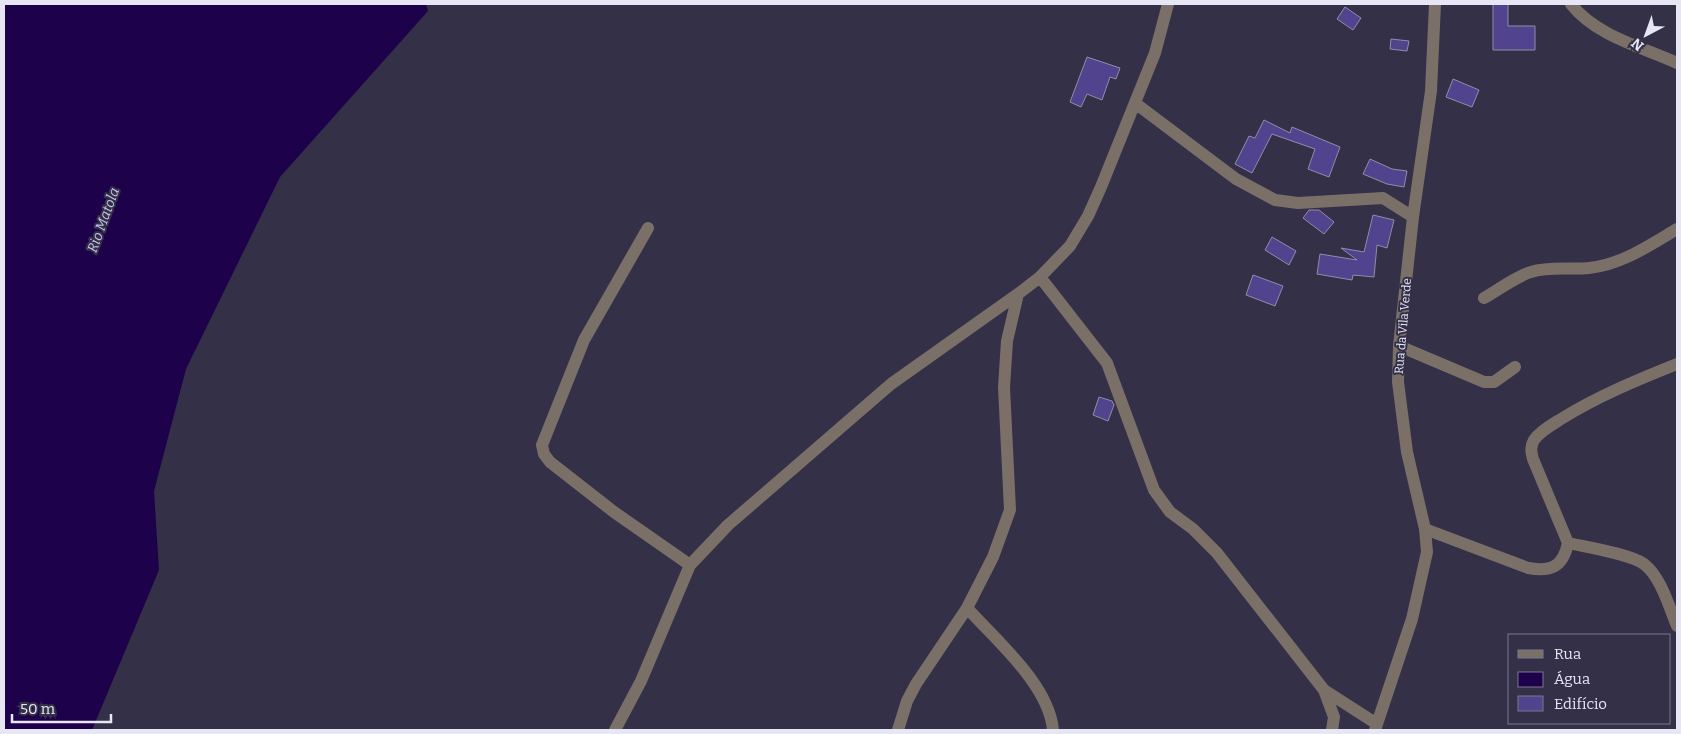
<svg xmlns="http://www.w3.org/2000/svg" width="1681" height="734" font-family="Bitter,serif">
  <rect width="100%" height="100%" fill="#333047"/>
  <path fill="#1d014b" d="M4 4H426L428 11 280 177 186 369 154 491 159 570 92 730H4Z"/>
  <path fill="#51438e" stroke="#908ea9" d="M1493 4H1508V26H1535V50H1493Z
    M1345 7 1361 18 1353 30 1337 19Z
    M1391 39 1409 41 1407 51 1390 49Z
    M1087 57 1120 68 1116 79 1110 77 1102 100 1087 94 1081 107 1070 102Z
    M1453 79 1479 90 1472 107 1446 97Z
    M1264 120 1290 133 1292 127 1340 147 1329 177 1308 169 1315 149 1272 134 1252 173 1235 164 1249 136 1255 138Z
    M1370 159 1392 169 1407 171 1404 187 1387 184 1363 174Z
    M1309 210H1319L1334 222 1324 234 1303 218Z
    M1373 215 1394 220 1387 248 1377 245 1374 277 1353 275 1352 280 1317 274 1320 254 1357 260 1341 248 1364 252Z
    M1272 237 1296 251 1289 265 1265 250Z
    M1253 275 1283 286 1275 306 1246 295Z
    M1099 397 1112 401 1114 405 1108 421 1093 415Z"/>
  <g fill="none" stroke-linecap="round" stroke-linejoin="round">
    <path stroke="#7a7068" stroke-width="12" d="M1571 4C1596 36 1642 47 1677 63
      M1135 103 1236 179 1275 200 1298 203 1383 198 1413 217
      M648 228 584 340 542 445 544 454 550 462 614 512 690 565
      M1040 277 1107 363 1154 490 1170 512 1193 529 1217 553 1324 690 1377 724
      M1484 298C1498 290 1517 276 1531 272 1550 266 1570 270 1589 268 1621 265 1650 245 1677 229
      M1399 346 1484 382H1494L1515 367
      M1425 529 1528 568C1551 572 1563 567 1568 543L1533 459C1531 452 1530 447 1534 440 1540 431 1553 424 1561 419 1598 396 1637 380 1677 364
      M1568 543C1586 547 1630 554 1644 564 1661 577 1669 607 1677 626
      M967 608C997 641 1049 685 1053 730
      M1324 690 1334 717 1332 730
      M615 730 641 681 690 565 728 525 891 384 1018 294 1040 277 1070 246 1088 216 1101 187 1155 53 1168 4
      M898 730 907 701 916 684 967 608 993 557 1010 510 1004 387 1007 341 1018 294
      M1375 730 1412 619 1427 552 1425 529 1407 452 1398 382 1399 346 1413 217 1431 91 1435 4"/>
  </g>
  <g text-anchor="middle" stroke-width="4" stroke-linejoin="round" paint-order="stroke">
    <g font-size="12" fill="#e7e6f5" stroke="#333047">
      <text transform="translate(1403 326) rotate(-85)" y="4">Rua da Vila Verde</text>
    </g>
    <g font-size="14" font-style="italic" fill="#c8c4ef" stroke="#333047">
      <text transform="translate(103 220) rotate(-70)" y="5">Rio Matola</text>
    </g>
  </g>
  <rect width="1681" height="734" fill="none" stroke="#e7e6f5" stroke-width="10"/>
  <rect x="1508" y="634" width="162" height="90" fill="#333047" stroke="#7b798d"/>
  <rect x="1518" y="650" width="25" height="8" fill="#7a7068" stroke="#7b798d"/>
  <text x="1554" y="659" font-size="15" fill="#e7e6f5">Rua</text>
  <rect x="1518" y="672" width="25" height="15" fill="#1d014b" stroke="#7b798d"/>
  <text x="1554" y="684" font-size="15" fill="#e7e6f5">Água</text>
  <rect x="1518" y="696" width="25" height="15" fill="#51438e" stroke="#7b798d"/>
  <text x="1554" y="709" font-size="15" fill="#e7e6f5">Edifício</text>
  <g transform="translate(1646 35) rotate(221)" stroke="#333047" stroke-width="4" paint-order="stroke">
  <path d="M0-4L9 19L0 12L-9 19Z" fill="#e7e6f5"/>
  <text y="-8" font-size="14" font-weight="bold" text-anchor="middle" fill="#e7e6f5">N</text>
  </g>
  <path d="M12 714v8h99v-8" fill="none" stroke="#e7e6f5" stroke-width="2.5"/>
  <text x="20" y="714" font-size="15" fill="#e7e6f5" stroke="#333047" stroke-width="4" paint-order="stroke">50 m</text>
</svg>
